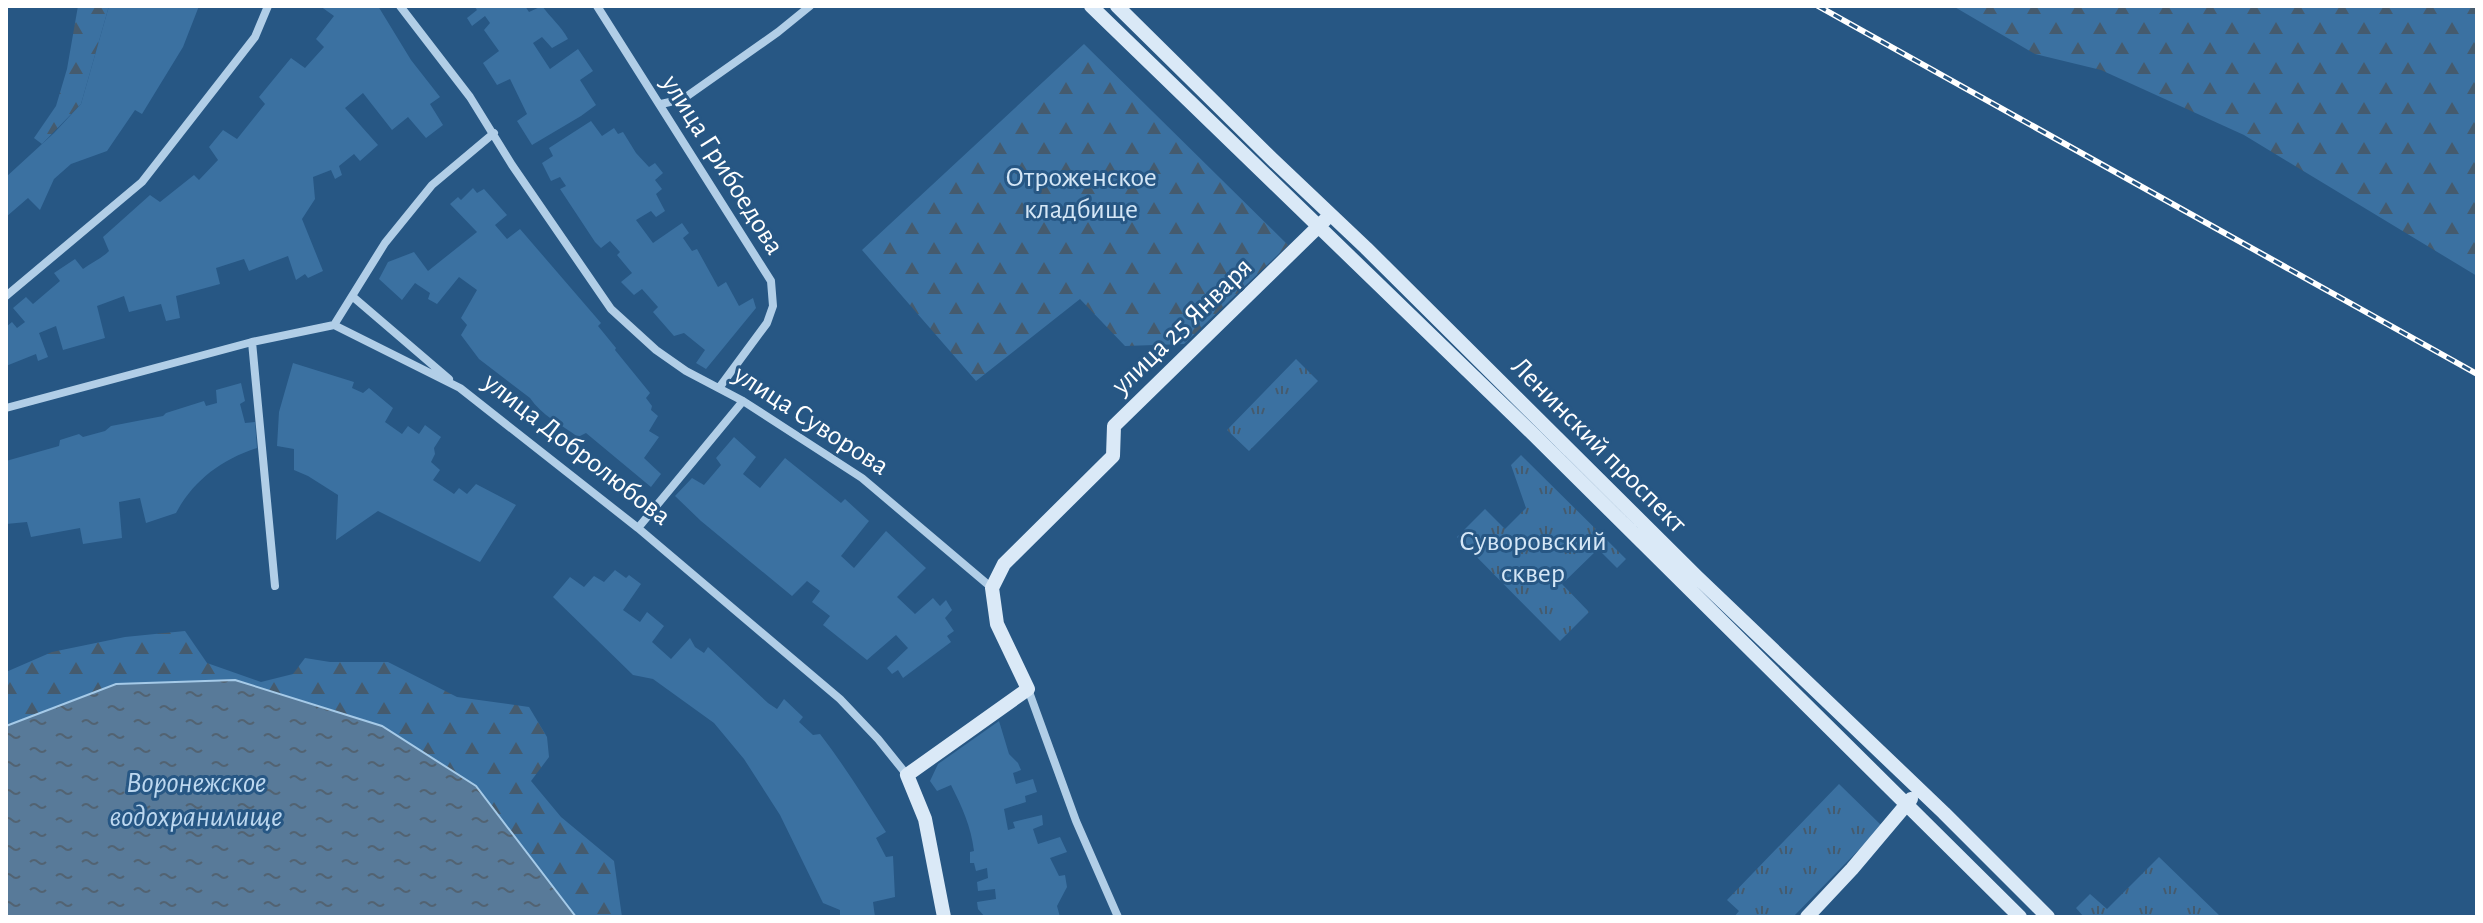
<svg xmlns="http://www.w3.org/2000/svg" width="2483" height="923" font-family="'Alegreya Sans',sans-serif">
  <defs>
    <pattern id="grass-tufts" width="24" height="20" patternUnits="userSpaceOnUse" patternTransform="scale(2)"><rect width="24" height="20" fill="#3b71a1"/><path d="M3 7l-1-3M5 7V3M7 7l1-3M15 17l-1-3M17 17v-4M19 17l1-3" fill="none" stroke="#455b6e"/></pattern>
    <pattern id="forest-firs" width="22" height="20" patternUnits="userSpaceOnUse" patternTransform="scale(2)"><rect width="22" height="20" fill="#3b71a1"/><path d="M5 1l3.5 6h-7zM16 11l3.5 6h-7z" fill="#455b6e"/></pattern>
    <pattern id="water-ripples" width="26" height="14" patternUnits="userSpaceOnUse" patternTransform="scale(2)"><rect width="26" height="14" fill="#587a99"/><path d="M2 4q2-2 4 0t4 0M15 11q2-2 4 0t4 0" fill="none" stroke="#526372"/></pattern>
  </defs>
  <rect width="100%" height="100%" fill="#275784"/>
  <path fill="url(#grass-tufts)" d="M1296 359 1318 381 1249 451 1227 430Z
    M1521 455 1626 559 1617 568 1598 549 1562 584 1589 612 1560 641 1457 537 1485 509 1505 529 1526 508 1511 465Z
    M1839 784 1882 826 1793 917H1734L1739 911 1727 900Z
    M2159 857 2221 917H2084L2076 908 2090 894 2107 909Z"/>
  <path fill="url(#forest-firs)" d="M78 6H109L81 104 42 144 34 138 56 106 67 69Z
    M1953 6H2477V276L2244 135 2101 70 2035 54Z
    M1084 44 1288 245 1184 344 1125 346 1080 299 976 381 862 250Z
    M185 631 207 663 261 682 293 674 305 658 330 662H388L457 697 529 707 547 737 549 757 531 781 561 817 614 861 622 917H576L476 786 382 726 235 680 116 684 6 726V672L52 652 125 637Z"/>
  <path fill="#3b71a1" d="M109 6H199L183 47 142 114 135 110 107 151 71 164 54 179 40 210 28 198 6 217V177L54 133 81 104Z
    M320 6H378L411 60 440 97 430 104 443 125 426 138 408 117 392 130 363 93 345 108 378 145 360 161 354 154 339 166 342 175 335 179 331 170 313 177 315 199 302 219 323 271 308 278 305 274 296 280 288 256 249 271 244 259 216 268 220 284 176 296 180 318 166 321 161 304 129 312 124 296 97 306 105 338 63 350 56 326 39 333 48 357 38 361 36 354 6 366V327L12 322 17 328 25 322 13 308 26 297 33 304 60 281 54 273 75 259 83 269C92 262 101 259 109 251L103 237 150 195 160 202 194 175 199 180 218 160 209 147 223 130 237 139 265 104 259 97 291 58 305 68 324 47 316 39 334 16Z
    M474 6H525L529 12 542 6C551 18 561 26 568 39L552 48 542 37 533 43 550 69 578 49 593 71 580 80 596 105 581 116 532 145 517 121 527 114 510 79 497 85 483 63 499 51 484 30 490 23 485 16 472 26 467 18 477 10Z
    M591 121 602 136 614 128 618 134 623 132 636 153 649 167 655 163 663 173 655 180 662 189 656 194 665 211 656 217 651 211 636 220 653 243 682 223 689 233 683 238 692 251 697 249 718 287 726 282 739 306 753 298 756 308 706 369 696 363 705 350 684 333 674 336 653 312 658 307 642 289 634 295 621 282 632 273 617 255 620 252 610 241 601 248 595 242 560 189 566 186 560 177 551 181 542 163 553 156 549 148Z
    M473 188 477 193 484 189 507 215 495 225 507 239 520 229 601 323 598 326 616 348 615 350 650 393 646 398 652 406 651 410 658 416 649 431 659 437 644 458 661 474 651 487 586 433 578 437C562 425 541 415 530 398L479 359 461 335 467 325 461 318 477 290 459 277 437 304 428 299 430 293 415 283 402 300 379 279 388 262 414 252 428 271 477 232 450 204 458 197 461 200Z
    M293 363 354 382 352 388 363 393 369 388 393 408 385 422 402 434 408 426 419 434 425 425 441 437 434 448 435 454 431 462 440 470 433 480 454 494 459 488 467 494 476 484 516 505 480 562 378 511 336 540 338 495 308 476 294 470V449L277 446 279 412Z
    M241 383 245 401 240 404 245 423 255 422 257 448C221 460 194 480 176 513L146 523 140 498 119 502 122 538 83 544 80 528 31 537 27 522 6 524V461L59 446 60 440 79 434 83 437 105 431 111 426 163 416 166 413 204 401 206 406 217 403 216 390Z
    M734 437 756 457 743 474 760 488 785 458 841 503 845 499 869 521 841 556 854 568 886 531 926 568 897 597 915 614 933 598 940 606 946 600 952 610 945 618 954 631 947 636 951 642 903 678 898 670 892 674 887 668 908 648 896 635 867 660 823 625 830 616 812 602 820 591 807 581 792 596 701 521 675 496 692 478 704 485 721 465 716 458Z
    M615 570 626 578 629 575 641 584 623 610 640 622 647 612 664 626 652 642 671 659 690 638 695 647 704 653 708 647 768 703 777 709 784 699 803 717 799 722 813 735 820 734C844 765 865 799 886 832L876 838 886 857 893 856 895 897 873 902 875 917H840V910L823 903 780 815 744 759 714 723 653 679 633 675 553 597 570 577 584 587 594 576 604 582Z
    M999 721 1009 754 1018 763 1021 770 1013 773 1016 784 1033 779 1037 792 1025 796 1026 802 1004 809 1008 830 1015 828 1013 822 1042 815 1043 825 1033 829 1038 844 1060 837 1067 852 1050 858 1059 876 1065 875 1067 887 1057 906 1060 917H985L978 909 977 902 996 899 995 889 978 891 977 882 988 878 987 868 976 871 974 863H970V852L974 851C971 826 962 807 951 785L937 791 930 781 938 764Z"/>
  <path fill="url(#water-ripples)" stroke="#a5cae8" stroke-width="2" d="M235 680 382 726 476 786 576 917H6V726L116 684Z"/>
  <g fill="none" stroke-linecap="round" stroke-linejoin="round">
    <path stroke="#b1cee7" stroke-width="8" d="M400 6 470 97 512 165 611 309 656 350 686 371 743 401 862 478 992 588
      M597 6 771 281 773 306 767 323 719 388
      M661 104 683 99 778 32 810 6
      M6 296 142 182 255 37 268 6
      M352 296 449 379
      M334 325 385 243 432 185 494 133
      M252 342 275 586
      M6 408 252 342 334 325 460 388 638 528 840 699 878 739 907 775
      M638 528 743 401
      M1028 689 1076 821 1118 917"/>
    <path stroke="#dae9f7" stroke-width="14" d="M1091 6 1535 436 2020 917
      M1117 6 1272 159 1366 248 1697 577 1944 813 2048 917
      M944 917 925 819 907 775 1028 689 997 624 992 588 1004 564 1113 456 1114 426 1325 220
      M1807 917 1852 869 1911 799"/>
    <defs>
      <path id="rail" d="M1818 6 2477 374"/>
    </defs>
    <use href="#rail" stroke="#fff" stroke-width="6"/>
    <use href="#rail" stroke="#275784" stroke-width="3" stroke-dasharray="9" stroke-linecap="butt"/>
  </g>
  <g text-anchor="middle" stroke-width="6" stroke-linejoin="round" paint-order="stroke">
    <g font-size="28" fill="#fff" stroke="#275784">
      <text transform="translate(724 164) rotate(58)" y="10">улица Грибоедова</text>
      <text transform="translate(1181 325) rotate(-44)" y="10">улица 25 Января</text>
      <text transform="translate(812 419) rotate(33)" y="10">улица Суворова</text>
      <text transform="translate(1600 444) rotate(45)" y="10">Ленинский проспект</text>
      <text transform="translate(578 448) rotate(38)" y="10">улица Добролюбова</text>
    </g>
    <g font-size="28" fill="#d4e6f6" stroke="#275784">
      <text x="1081" y="186">Отроженское<tspan x="1081" dy="32">кладбище</tspan></text>
      <text x="1533" y="550">Суворовский<tspan x="1533" dy="32">сквер</tspan></text>
    </g>
    <g font-size="30" font-style="italic" fill="#bcd7ef" stroke="#275784">
      <text x="196" y="792">Воронежское<tspan x="196" dy="34">водохранилище</tspan></text>
    </g>
  </g>
  <rect width="2483" height="923" fill="none" stroke="#ffffff" stroke-width="16"/>
</svg>
